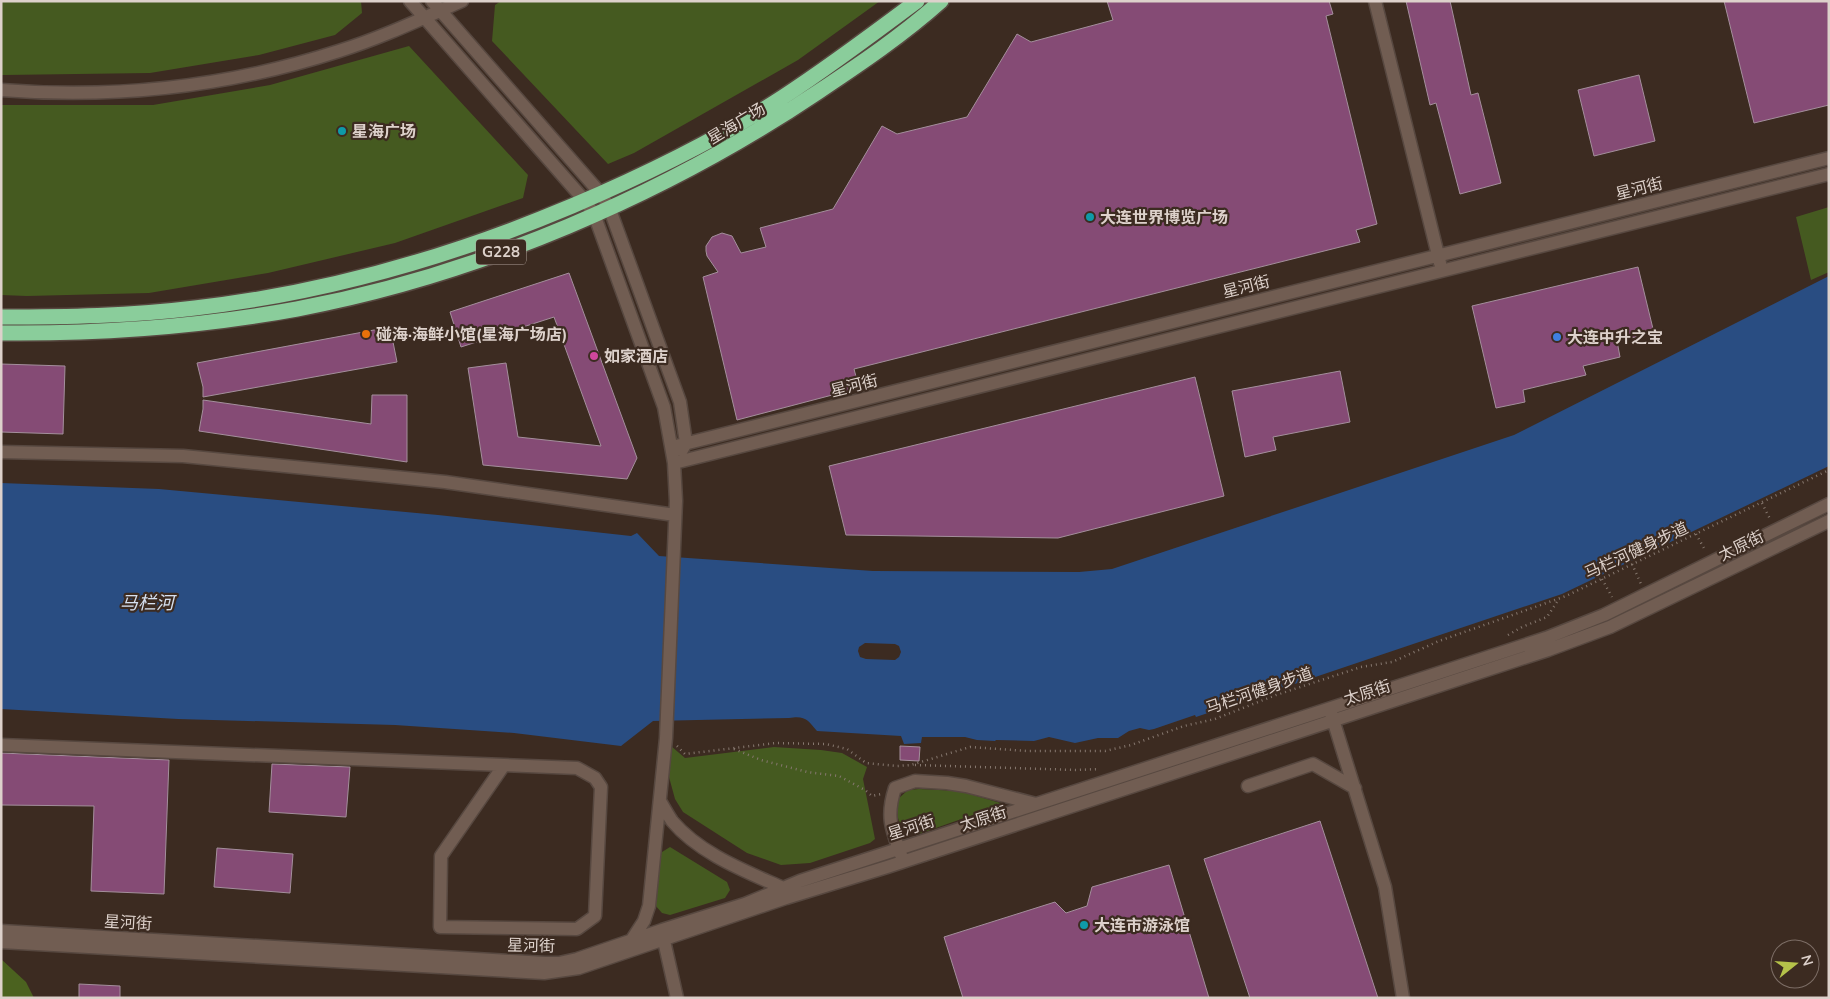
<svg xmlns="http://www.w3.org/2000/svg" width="1830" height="999" font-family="'Nunito Sans','Noto Sans SC',sans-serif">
  <rect width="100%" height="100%" fill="#3c2b21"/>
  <path fill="#455a20" d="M1 1H361L362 13 335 35 259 55 150 73 4 75H1Z
    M501 1H880L798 60 634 153 608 164 492 41 495 5Z
    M409 46 528 175 523 198 395 243 268 273 149 293 27 296 1 295V105H153L270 85Z
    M1829 207V272L1811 280 1796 217Z
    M671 746 685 758 774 747 821 750 842 753 867 767 863 779 875 839 870 843 810 863 781 865 747 853 683 812 675 799 669 777Z
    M919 789 959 791 1004 804 916 835C897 827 896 818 898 799L908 790Z
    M670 847 727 882 730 890 725 898 670 915 662 913 655 905 659 861 662 852Z"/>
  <path fill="#4b621f" d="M1 959 26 982 34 998H1Z"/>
  <path fill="#294d82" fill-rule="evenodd" d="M1829 276V466L1562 594 1196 717 1195 715 1154 729 1149 730 1140 728 1129 731 1118 738H1098L1075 743 1049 737 1034 741 996 740 995 741 977 740 965 737H922L921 743 904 744 901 736 817 731C808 720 805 715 789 718L653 721 621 746 514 733 395 725 178 719 1 709V483L159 489 438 515 631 536 637 533 659 556 873 571 1079 572 1112 569 1514 435ZM865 643 895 644 899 646 901 652 899 657 895 660 866 659 860 657 858 651 859 647Z"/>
  <path fill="#854b75" stroke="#a48f9c" d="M1107 1H1329L1333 14 1326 16 1377 224 1356 230 1360 242 854 369 859 388 737 420 703 277 718 272 707 256 706 251V246L712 237 722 233 732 236 741 253 766 247 760 228 833 209 882 126 897 134 967 117 1017 34 1031 42 1113 20Z
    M1406 1H1450L1471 95 1478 93 1501 183 1460 194 1436 103 1430 105Z
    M1724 1H1829V105L1754 123Z
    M1639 75 1655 141 1594 156 1578 90Z
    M1638 267 1654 333 1617 341 1620 357 1583 366 1586 375 1523 390 1525 402 1496 408 1472 306Z
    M569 273 637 458 627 479 483 465 468 368 506 363 518 437 601 446 554 317 461 347 450 312Z
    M390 327 397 362 203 397V387L197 363Z
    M1 364 65 366 63 434 1 432Z
    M1340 371 1350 422 1273 437 1276 450 1245 457 1232 391Z
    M1195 377 1224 496 1058 538 846 535 829 466Z
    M372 395H407V462L199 431 203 409V400L371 424Z
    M900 746 920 747 919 761 900 760Z
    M1 753 169 760 164 894 91 891 94 806 1 805Z
    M272 764 350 767 346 817 269 812Z
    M1320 821 1378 998H1250L1204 859Z
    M217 848 293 854 290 893 214 887Z
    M1169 865 1209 998H963L944 937 1055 902 1066 913 1087 906 1092 887Z
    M79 984 120 986V998H79Z"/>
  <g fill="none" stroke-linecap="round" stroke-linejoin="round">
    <defs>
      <path id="minor" d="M410 1 585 201 594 214 664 407 674 463 676 501 666 738 649 906 644 921 631 941
        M432 1 601 194 609 207 680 402 686 443 682 450
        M1375 1 1440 263
        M1 90C115 99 231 86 339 51 381 38 421 19 462 1
        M672 447 1829 158
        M1 452 183 456 445 482 675 515
        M674 463 1829 174
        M1331 713 1385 887 1403 998
        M1 745 504 765 577 768 595 778 601 787 595 916 577 929 440 927 441 856 504 765
        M1248 786 1313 764 1355 788
        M660 801C664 808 668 815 672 821 700 854 745 871 783 888L784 891
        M901 855C891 828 886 816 895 788L915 781 947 783 966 786 1036 804
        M1 931 545 963H559L577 959 662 930 745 904 800 881 1546 638 1604 615 1829 504
        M662 932 677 998
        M1 942 544 973 579 968 786 898 887 867 1548 650 1610 627 1829 521"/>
      <path id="highway" d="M1 317C66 317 130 316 195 308 326 293 451 257 572 206 645 175 717 140 783 97 829 67 873 34 917 1
        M1 333C101 334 199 327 297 309 478 275 665 195 818 92 860 64 903 35 941 1"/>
    </defs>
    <use href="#minor" stroke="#574840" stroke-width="15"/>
    <use href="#highway" stroke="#574840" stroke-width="18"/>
    <path stroke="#86786f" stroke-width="2.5" stroke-dasharray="1 4" stroke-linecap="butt" d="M1762 503 1770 519
      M1696 534 1705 550
      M1632 564 1641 584
      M1602 579 1612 597
      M1508 635 1522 627 1547 617 1559 599
      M677 746 685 754 776 743 826 744 847 749 866 763 897 766 911 765 970 747 1027 751H1105L1131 745 1184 726 1215 719 1276 695 1361 667 1392 662 1439 641 1566 596 1829 470
      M734 749 761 760 807 772 839 776 865 790 872 796 881 794
      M915 765 1077 770 1099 769"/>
    <use href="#minor" stroke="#715d52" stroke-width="12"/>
    <use href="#highway" stroke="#8acd9b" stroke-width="15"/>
  </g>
  <g fill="#0f9aa8" stroke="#3c2b21" stroke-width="2">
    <circle cx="342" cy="131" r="5"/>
    <circle cx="1090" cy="217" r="5"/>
    <circle cx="1084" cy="925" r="5"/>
  </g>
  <circle fill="#e8710a" stroke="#3c2b21" stroke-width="2" cx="366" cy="334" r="5"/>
  <circle fill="#3f7fe0" stroke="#3c2b21" stroke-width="2" cx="1557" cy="337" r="5"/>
  <circle fill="#d1479c" stroke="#3c2b21" stroke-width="2" cx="594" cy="356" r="5"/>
  <g text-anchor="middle" stroke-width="4.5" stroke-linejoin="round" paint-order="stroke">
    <rect fill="#3c2b21" stroke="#ad9f98" stroke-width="1" x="476" y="239.5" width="50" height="25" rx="4"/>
    <g font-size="15" font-weight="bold" fill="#ddd1cb">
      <text x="501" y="257">G228</text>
    </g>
    <g font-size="16" fill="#ddd1cb" stroke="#3c2b21">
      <text transform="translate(736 123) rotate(-31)" y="6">星海广场</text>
      <text transform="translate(1639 188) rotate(-14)" y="6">星河街</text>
      <text transform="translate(1246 286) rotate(-14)" y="6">星河街</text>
      <text transform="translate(854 385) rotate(-14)" y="6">星河街</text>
      <text transform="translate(1741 545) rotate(-26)" y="6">太原街</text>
      <text transform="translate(1636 550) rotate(-25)" y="6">马栏河健身步道</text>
      <text transform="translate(1259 690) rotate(-19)" y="6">马栏河健身步道</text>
      <text transform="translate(1367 692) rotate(-18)" y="6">太原街</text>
      <text transform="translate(983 818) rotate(-18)" y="6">太原街</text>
      <text transform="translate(911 827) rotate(-18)" y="6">星河街</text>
      <text transform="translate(128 922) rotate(3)" y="6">星河街</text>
      <text transform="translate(531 945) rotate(1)" y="6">星河街</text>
    </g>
    <g font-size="16" font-weight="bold" fill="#ddd1cb" stroke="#3c2b21" text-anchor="start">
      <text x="352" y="137">星海广场</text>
      <text x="1100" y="223">大连世界博览广场</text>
      <text x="376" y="340">碰海·海鲜小馆(星海广场店)</text>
      <text x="1567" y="343">大连中升之宝</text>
      <text x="604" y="362">如家酒店</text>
      <text x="1094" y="931">大连市游泳馆</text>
    </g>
    <g font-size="18" font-style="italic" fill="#d6e1f1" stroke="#3c2b21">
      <text x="147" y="609">马栏河</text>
    </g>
  </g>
  <rect width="1830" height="999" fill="none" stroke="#ddd1cb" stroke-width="5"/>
  <g transform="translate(1795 964) rotate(73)"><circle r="24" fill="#3c2b21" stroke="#7c6d65"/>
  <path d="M0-4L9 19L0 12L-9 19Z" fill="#b5c24a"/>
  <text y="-8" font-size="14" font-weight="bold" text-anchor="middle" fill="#ddd1cb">N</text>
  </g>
</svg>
